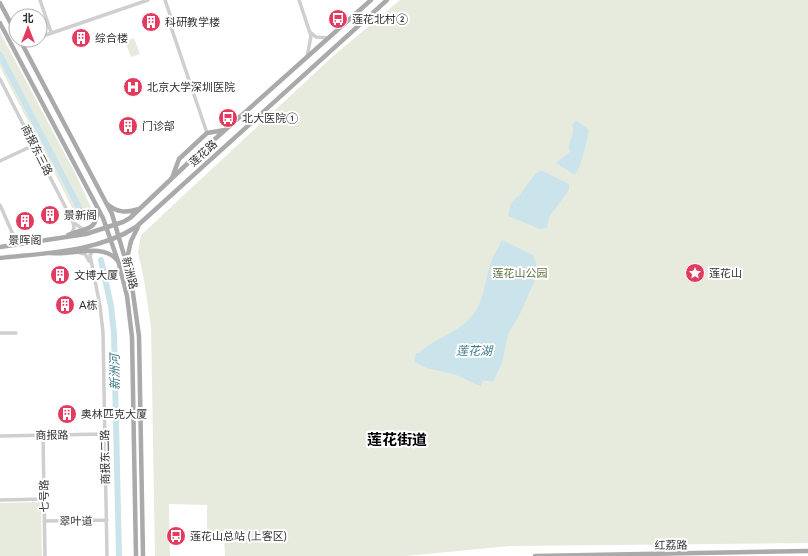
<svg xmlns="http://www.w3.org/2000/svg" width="808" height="556" font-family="Lato,'Noto Sans SC',sans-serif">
  <rect width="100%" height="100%" fill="#fff"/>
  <path fill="#e7ebde" d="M400 0H808V543L510 546 406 556H225L224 533 207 532V505L169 504 170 556H155L151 327 144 280 138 252 141 235 332 57Z
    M0 32 76 175 93 212 78 219 0 67Z
    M134 38 140 54 131 57 125 41Z
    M41 502 42 556H0V503Z"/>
  <path fill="#cbe4eb" d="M576 120 589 130C587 140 581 168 575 175L556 163 571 151 569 150C568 141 576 133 572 125Z
    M541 170 569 184V190L549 217 547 228 540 229 508 216 511 203 521 193 535 174Z
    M502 240 533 255 538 269 537 275 521 312 508 334 502 363 493 382 483 380 481 386C471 383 463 377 453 374 436 369 431 372 414 361L416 353H419C432 340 451 335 465 323 483 309 484 285 490 265 492 257 498 248 502 240Z"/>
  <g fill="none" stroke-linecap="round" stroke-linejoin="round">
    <path stroke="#cbe4eb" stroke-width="6" d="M0 55 84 217
      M101 260 111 306 114 333 119 556"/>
    <path stroke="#cfcfcf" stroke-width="3.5" d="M40 0 51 32
      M165 0 174 26 171 27 207 133
      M299 0 311 36 307 57
      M310 32 316 37 329 38
      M40 37 148 0
      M23 46 35 40
      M0 79 73 222 74 228 72 233
      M0 161 34 145
      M0 205 15 239 22 244
      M74 223 84 230
      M93 251 90 255 100 306 103 332 107 556
      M80 253 85 254 89 261
      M0 333H16
      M43 435 45 556
      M0 436 105 434
      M0 500 44 499
      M44 521 107 520"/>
    <path stroke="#aaa" stroke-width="4.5" d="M0 3 16 33
      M0 23 103 218 119 264 127 296 132 337 136 556
      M20 40 112 214 131 279 139 336 143 556
      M172 178 179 159 207 133 225 130
      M107 204C117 213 127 213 139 209
      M68 235C84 228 99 232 97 207
      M0 247 86 234 123 222 130 218 187 164 371 0
      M51 253C72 256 102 242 117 260
      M0 258C44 253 98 252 136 227L387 0
      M127 259 131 241 138 227
      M535 556 808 551"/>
  </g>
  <defs>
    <symbol id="bus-disc" viewBox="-11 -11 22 22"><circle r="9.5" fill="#e33a5f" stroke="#fff"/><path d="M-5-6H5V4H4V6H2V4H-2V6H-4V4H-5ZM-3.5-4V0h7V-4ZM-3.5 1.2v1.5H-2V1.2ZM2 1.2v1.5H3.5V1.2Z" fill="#fff"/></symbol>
    <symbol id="building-disc" viewBox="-11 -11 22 22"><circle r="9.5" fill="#e33a5f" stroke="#fff"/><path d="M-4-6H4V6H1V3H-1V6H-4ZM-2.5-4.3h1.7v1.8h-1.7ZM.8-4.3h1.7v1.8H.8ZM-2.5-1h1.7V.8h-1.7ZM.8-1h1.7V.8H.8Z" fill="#fff"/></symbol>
    <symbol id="hospital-disc" viewBox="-11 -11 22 22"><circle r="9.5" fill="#e33a5f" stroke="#fff"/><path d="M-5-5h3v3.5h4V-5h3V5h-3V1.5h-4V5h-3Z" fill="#fff"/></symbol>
    <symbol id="sight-disc" viewBox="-11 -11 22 22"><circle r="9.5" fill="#e33a5f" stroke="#fff"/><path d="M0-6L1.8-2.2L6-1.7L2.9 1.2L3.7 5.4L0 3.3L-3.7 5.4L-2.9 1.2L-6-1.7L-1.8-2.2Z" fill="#fff"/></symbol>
  </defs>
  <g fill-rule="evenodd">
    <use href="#bus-disc" x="327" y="8" width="22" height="22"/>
    <use href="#building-disc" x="140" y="11" width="22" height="22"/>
    <use href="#building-disc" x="70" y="27" width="22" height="22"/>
    <use href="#hospital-disc" x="122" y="76" width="22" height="22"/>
    <use href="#bus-disc" x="217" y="107" width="22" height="22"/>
    <use href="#building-disc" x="117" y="115" width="22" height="22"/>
    <use href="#building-disc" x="39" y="204" width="22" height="22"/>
    <use href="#building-disc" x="14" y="210" width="22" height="22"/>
    <use href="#sight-disc" x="684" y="262" width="22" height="22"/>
    <use href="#building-disc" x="49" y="264" width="22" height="22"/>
    <use href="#building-disc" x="54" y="294" width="22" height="22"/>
    <use href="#building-disc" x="56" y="403" width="22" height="22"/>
    <use href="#bus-disc" x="165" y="525" width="22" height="22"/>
  </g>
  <g text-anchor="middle" stroke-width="4" stroke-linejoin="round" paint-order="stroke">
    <g font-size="11" fill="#323232" stroke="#fff" text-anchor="start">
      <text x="352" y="23">莲花北村②</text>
      <text x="165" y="26">科研教学楼</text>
      <text x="95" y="42">综合楼</text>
      <text x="147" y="91">北京大学深圳医院</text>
      <text x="242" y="122">北大医院①</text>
      <text x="142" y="130">门诊部</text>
      <text x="64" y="219">景新阁</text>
      <text x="25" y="244" text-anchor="middle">景晖阁</text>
      <text x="709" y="277">莲花山</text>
      <text x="74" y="279">文博大厦</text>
      <text x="79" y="309">A栋</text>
      <text x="81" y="418">奥林匹克大厦</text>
      <text x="190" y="540">莲花山总站 (上客区)</text>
    </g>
    <g font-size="11" fill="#323232" stroke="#fff">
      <text transform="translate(37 150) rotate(63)" y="4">商报东三路</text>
      <text transform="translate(203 153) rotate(-42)" y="4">莲花路</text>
      <text transform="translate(130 273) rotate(76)" y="4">新洲路</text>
      <text transform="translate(52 435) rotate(-1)" y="4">商报路</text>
      <text transform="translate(105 457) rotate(-91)" y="4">商报东二路</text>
      <text transform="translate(44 496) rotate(-91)" y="4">七号路</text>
      <text transform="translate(76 521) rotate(-1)" y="4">翠叶道</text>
      <text transform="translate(671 545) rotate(-1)" y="4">红荔路</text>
    </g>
    <g font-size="11" fill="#5c6e3f" stroke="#fff">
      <text x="520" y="277">莲花山公园</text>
    </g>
    <g font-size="12" font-style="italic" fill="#3e7a8d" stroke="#fff">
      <text x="474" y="355">莲花湖</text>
      <text transform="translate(115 372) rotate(-91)" y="4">新洲河</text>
    </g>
    <g font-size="15" font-weight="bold" fill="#000" stroke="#fff">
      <text x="397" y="445">莲花街道</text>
    </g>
  </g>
  <g transform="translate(28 28)"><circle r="19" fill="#ffffff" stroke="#adadad"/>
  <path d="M0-3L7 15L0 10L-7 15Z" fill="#e33a5f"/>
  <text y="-6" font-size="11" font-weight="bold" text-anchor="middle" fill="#323232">北</text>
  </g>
</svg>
